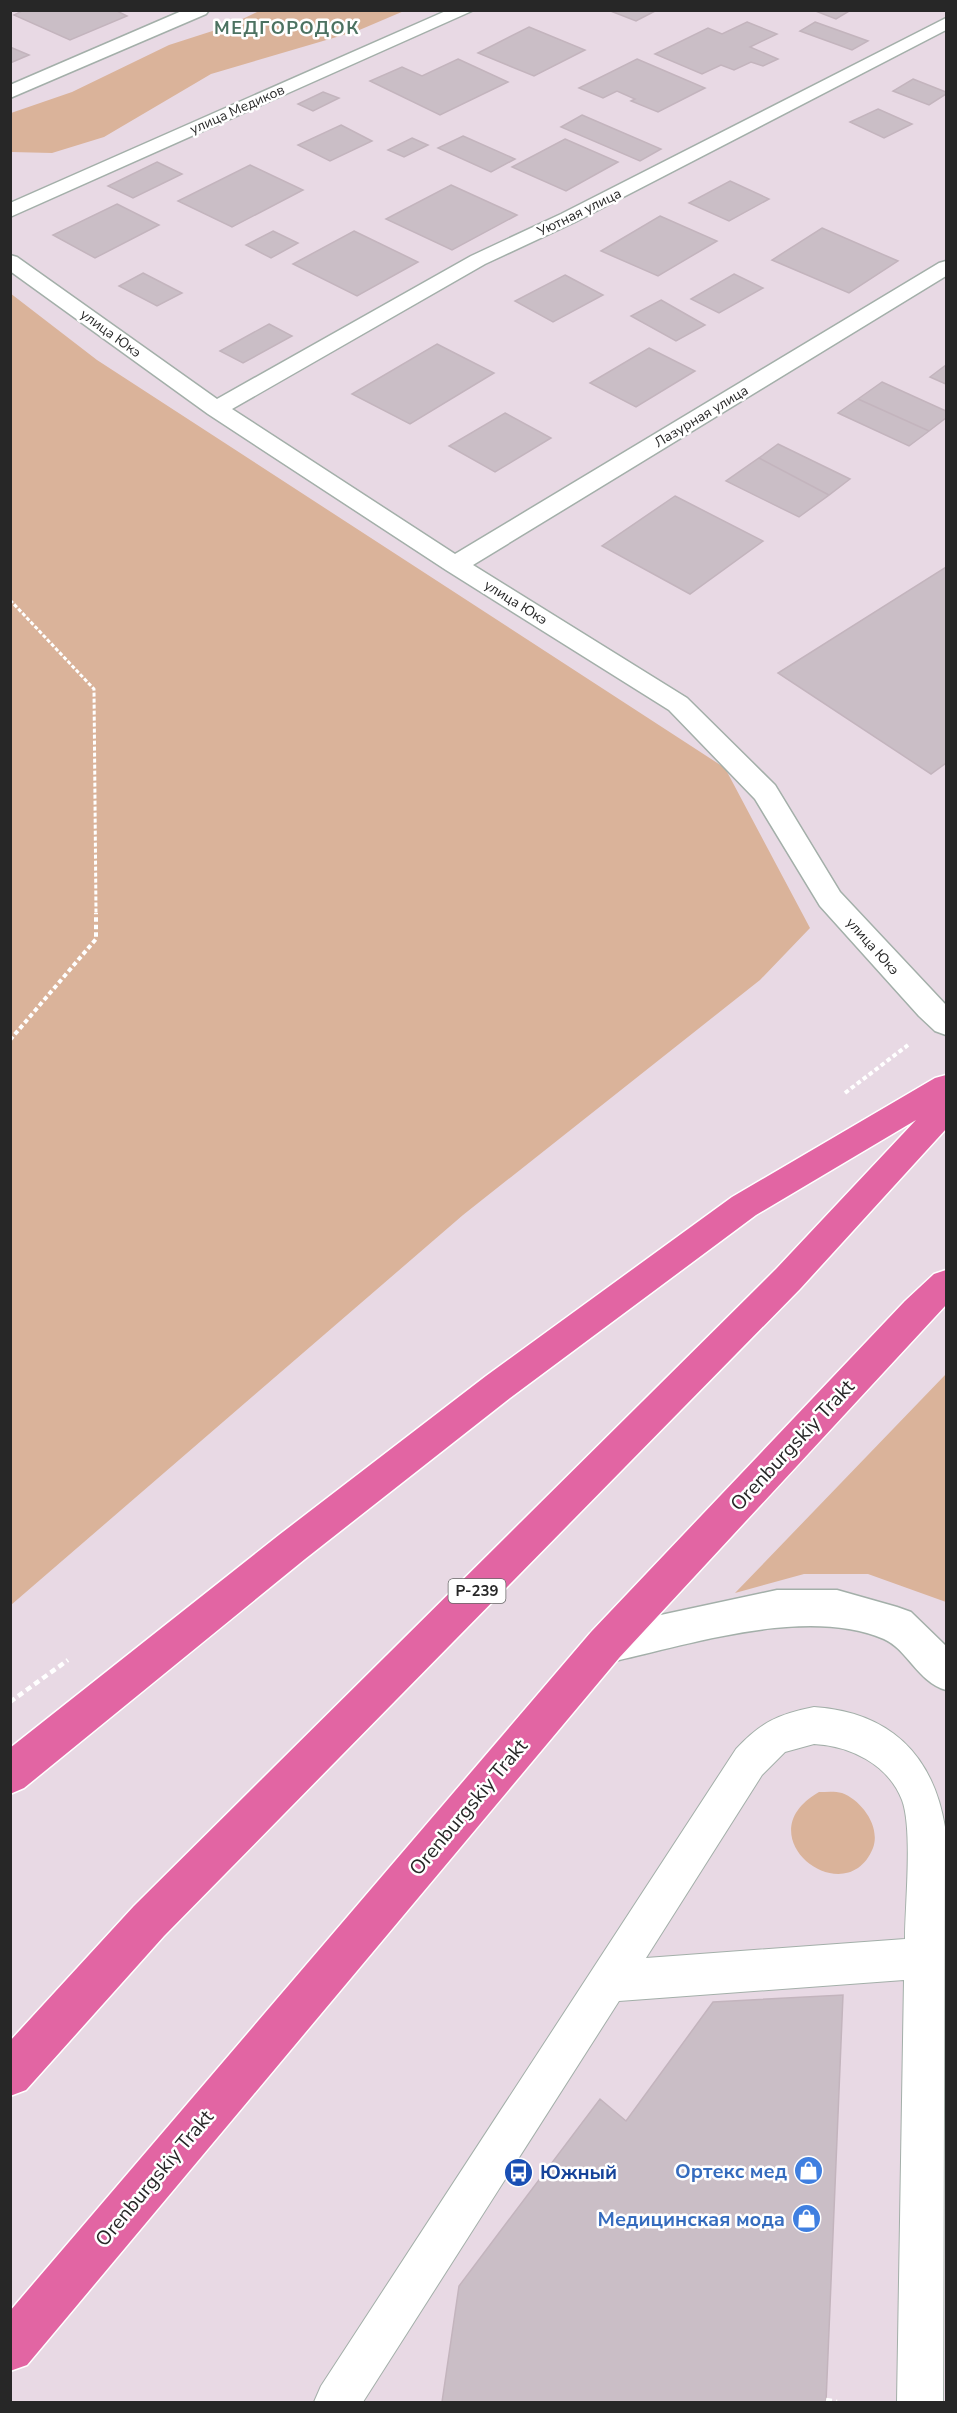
<svg xmlns="http://www.w3.org/2000/svg" width="957" height="2413" font-family="'Nunito Sans',sans-serif">
  <rect width="100%" height="100%" fill="#e8d9e4"/>
  <path fill="#dab39a" d="M259 11H404L357 31 211 74 104 137 52 153 11 152V113L72 92 169 45 228 26Z
    M10 293 97 360 725 768 810 928 760 980 463 1215 11 1605Z
    M946 1374V1602L868 1574H804L735 1593Z
    M819 1792C826 1792 835 1791 842 1793 861 1800 881 1826 873 1848 846 1915 742 1836 819 1792Z"/>
  <path fill="#cabec6" stroke="#c3b4bd" stroke-width="1.5" d="M24 10H115L127 16 70 40 14 15Z
    M608 10H657L636 21Z
    M813 10H851L836 19Z
    M747 22 777 34 750 47 778 59 763 66 751 62 734 70 721 65 702 74 655 54 708 28 722 34Z
    M815 22 868 41 852 50 800 31Z
    M529 27 585 50 534 76 478 53Z
    M10 47 29 55 10 63Z
    M458 59 508 82 440 115 370 81 402 67 422 76Z
    M637 59 705 88 658 112 631 101 635 99 617 91 603 98 579 88Z
    M913 79 946 92V94L929 105 893 91Z
    M323 92 339 98 313 111 298 104Z
    M878 109 912 124 884 138 850 122Z
    M582 115 661 149 640 161 561 127Z
    M341 125 372 141 330 161 298 145Z
    M463 136 515 159 491 172 438 148Z
    M412 138 428 145 404 157 388 150Z
    M565 139 618 162 566 191 512 167Z
    M157 162 182 174 133 198 108 186Z
    M250 165 303 190 232 227 178 201Z
    M730 181 769 199 729 221 689 203Z
    M451 185 517 215 452 250 386 219Z
    M117 204 159 225 95 258 53 235Z
    M660 216 717 241 658 276 601 251Z
    M822 228 898 261 849 293 772 260Z
    M273 231 298 243 271 258 246 245Z
    M354 231 418 262 357 296 293 264Z
    M143 273 182 293 157 306 119 286Z
    M734 274 763 288 719 313 691 299Z
    M565 275 603 295 553 322 515 301Z
    M661 300 705 325 676 341 631 316Z
    M269 324 292 336 243 363 220 351Z
    M437 344 494 373 410 424 352 394Z
    M649 348 695 371 636 407 590 383Z
    M946 365V384L930 377Z
    M882 382 946 411V418L929 431 858 399Z
    M858 399 929 431 909 446 838 413Z
    M505 413 551 438 495 472 449 446Z
    M778 444 850 479 829 495 759 458Z
    M759 458 829 495 799 517 726 481Z
    M675 496 763 541 690 594 602 546Z
    M946 567V763L931 774 778 673Z
    M843 1995 826 2402H442L459 2286 600 2099 626 2121 713 2002Z"/>
  <g fill="none" stroke-linecap="round" stroke-linejoin="round">
    <defs>
      <path id="lane" d="M814 1707C889 1712 933 1754 945 1827L943 2402H897L904 1980 619 2001 363 2402H314L321 2386 736 1749C760 1723 778 1714 814 1707ZM814 1744C850 1746 888 1764 902 1800 913 1829 905 1906 905 1939L646 1958 762 1775 785 1752Z"/>
      <path id="street" d="M184 10H209L206 14 10 98V85Z
        M448 10H474L10 217V203Z
        M946 18V30L575 222 485 264 232 409 455 554 939 263 946 261V276L473 565 687 698 775 785 840 892 946 1005V1035L935 1031 919 1016 820 906 755 799 669 710 446 570 208 414 10 271V255L17 257 217 399 471 256 561 214Z"/>
      <path id="secondary" d="M777 1590H837L897 1607 911 1612 946 1646V1690C918 1682 907 1649 884 1639 805 1605 686 1646 605 1663L591 1658 586 1645 591 1632 605 1627Z"/>
      <path id="primary" d="M946 1075V1129L800 1289 164 1936 26 2090 10 2096V2041L134 1906 776 1269 916 1120 756 1215 510 1398 305 1559 24 1788 10 1794V1748L279 1535 486 1376 732 1197 935 1078Z
        M946 1270V1305L619 1658 27 2365 10 2371V2311L591 1632 905 1301 934 1274Z"/>
    </defs>
    <use href="#lane" stroke="#a3afa9" stroke-width="2"/>
    <use href="#street" stroke="#a3afa9" stroke-width="3"/>
    <use href="#secondary" stroke="#a3afa9" stroke-width="3"/>
    <use href="#primary" stroke="#fff" stroke-width="3"/>
    <path stroke="#fff" stroke-width="3" stroke-dasharray="4 2" stroke-linecap="butt" d="M10 600 94 689 96 914"/>
    <path stroke="#fff" stroke-width="4" stroke-dasharray="4.5 3" stroke-linecap="butt" d="M10 1040 96 939V913
      M845 1093 908 1045"/>
    <path stroke="#fff" stroke-width="4.5" stroke-dasharray="6 4" stroke-linecap="butt" d="M10 1702 68 1660
      M826 2400 837 2402"/>
    <use href="#lane" fill="#fff" fill-rule="evenodd"/>
    <use href="#street" fill="#fff" fill-rule="evenodd"/>
    <use href="#secondary" fill="#fff" fill-rule="evenodd"/>
    <use href="#primary" fill="#e265a3" fill-rule="evenodd"/>
  </g>
  <defs>
    <symbol id="shop-disc" viewBox="-11 -11 22 22"><circle r="9.5" fill="#3f7fe0" stroke="#fff"/><path d="M-5-2.5h2.3a2.7 3.5 0 0 1 5.4 0H5L5.5 6h-11ZM-1.5-2.5h3a1.5 2.3 0 0 0-3 0Z" fill="#fff"/></symbol>
    <symbol id="bus-disc" viewBox="-11 -11 22 22"><circle r="9.5" fill="#1a4fb4" stroke="#fff"/><path d="M-5-6H5V4H4V6H2V4H-2V6H-4V4H-5ZM-3.5-4V0h7V-4ZM-3.5 1.2v1.5H-2V1.2ZM2 1.2v1.5H3.5V1.2Z" fill="#fff"/></symbol>
  </defs>
  <g fill-rule="evenodd">
    <use href="#shop-disc" x="792" y="2154" width="33" height="33"/>
    <use href="#bus-disc" x="502" y="2156" width="33" height="33"/>
    <use href="#shop-disc" x="790" y="2202" width="33" height="33"/>
  </g>
  <g text-anchor="middle" stroke-width="5" stroke-linejoin="round" paint-order="stroke">
    <g font-size="14" fill="#272727" stroke="#fff">
      <text transform="translate(237 109) rotate(-24)" y="5">улица Медиков</text>
      <text transform="translate(579 212) rotate(-26)" y="5">Уютная улица</text>
      <text transform="translate(111 333) rotate(36)" y="5">улица Юкэ</text>
      <text transform="translate(701 416) rotate(-31)" y="5">Лазурная улица</text>
      <text transform="translate(516 602) rotate(32)" y="5">улица Юкэ</text>
      <text transform="translate(873 946) rotate(48)" y="5">улица Юкэ</text>
    </g>
    <rect fill="#fff" stroke="#686868" stroke-width="1.5" x="448.5" y="1579" width="57" height="24" rx="4.5"/>
    <g font-size="15" font-weight="bold" fill="#272727">
      <text x="477" y="1596">Р-239</text>
    </g>
    <g font-size="18" font-weight="bold" letter-spacing="1.5" fill="#4c7261" stroke="#fff">
      <text x="287" y="34">МЕДГОРОДОК</text>
    </g>
    <g font-size="20" fill="#272727" stroke="#fff">
      <text transform="translate(792 1445) rotate(-47)" y="7">Orenburgskiy Trakt</text>
      <text transform="translate(468 1807) rotate(-50)" y="7">Orenburgskiy Trakt</text>
      <text transform="translate(154 2178) rotate(-50)" y="7">Orenburgskiy Trakt</text>
    </g>
    <g font-size="20" font-weight="bold" fill="#366cbe" stroke="#fff" text-anchor="end">
      <text x="787" y="2178">Ортекс мед</text>
      <text x="785" y="2226">Медицинская мода</text>
    </g>
    <g font-size="20" font-weight="bold" fill="#164399" stroke="#fff" text-anchor="start">
      <text x="540" y="2179">Южный</text>
    </g>
  </g>
  <rect width="957" height="2413" fill="none" stroke="#272727" stroke-width="24"/>
</svg>
